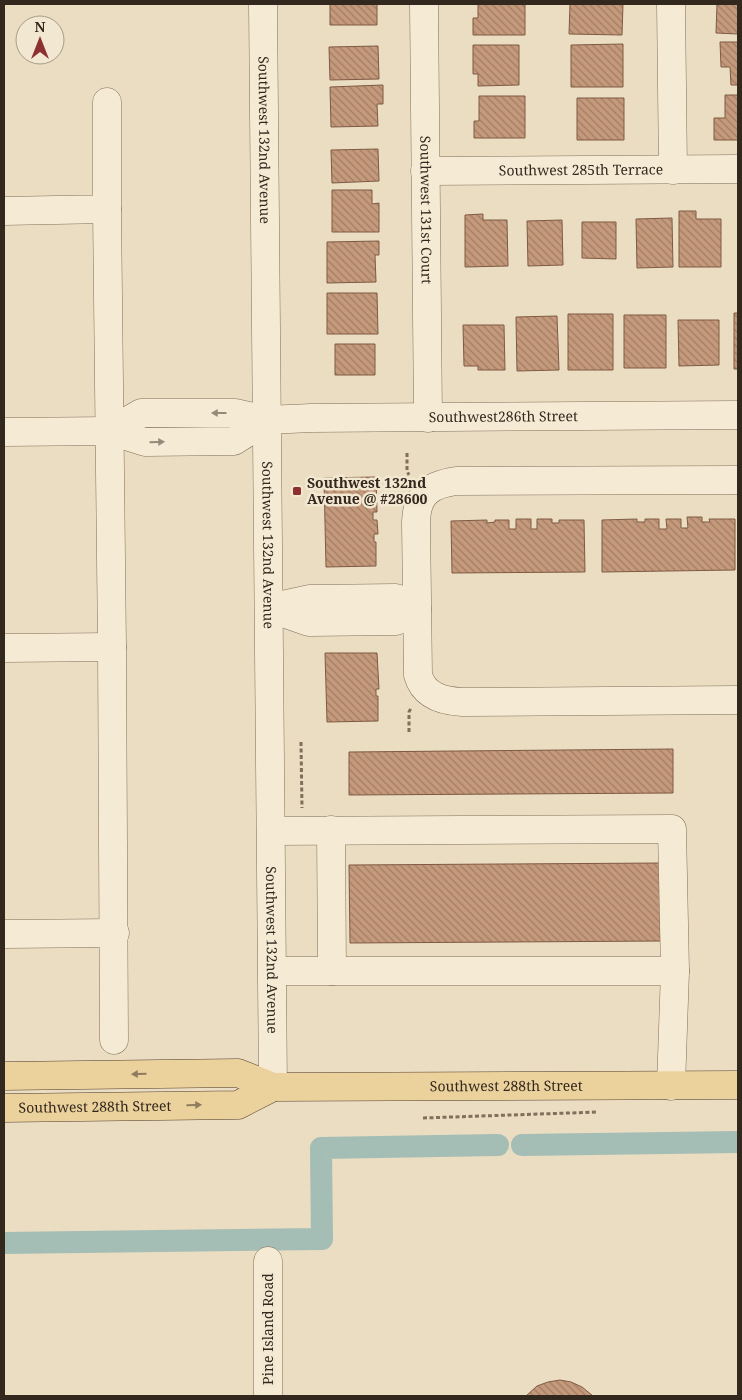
<svg xmlns="http://www.w3.org/2000/svg" width="742" height="1400" font-family="'Noto Serif',serif">
  <defs>
    <pattern id="building-back-hatch" width="6" height="6" patternUnits="userSpaceOnUse" patternTransform="scale(1.25)"><rect width="6" height="6" fill="#c5997b"/><path d="M-1 5l2 2M0 0l6 6M5-1l2 2" fill="none" stroke="#a17d64"/></pattern>
  </defs>
  <rect width="100%" height="100%" fill="#eaddc2"/>
  <g fill="none" stroke-linecap="round" stroke-linejoin="round">
    <path stroke="#a4bdb5" stroke-width="22" d="M522 1145 738 1142
      M4 1243 322 1239 321 1148 498 1145"/>
  </g>
  <path fill="url(#building-back-hatch)" stroke="#7f5a43" d="M330 4H377V25H330Z
    M478 4H525V35H473V18H478Z
    M570 4H623L622 35 569 34Z
    M717 4H738V34L716 33Z
    M720 42H738V85H731L730 67H721Z
    M623 44V87H571V45Z
    M473 45H519V85L478 86V74H473Z
    M378 46 379 79 330 80 329 47Z
    M383 85V104H377L378 126 331 127 330 87Z
    M725 95H738V140H714V118H725Z
    M479 96H525V138H474V121H479Z
    M577 98H624V140H577Z
    M378 149 379 181 332 183 331 150Z
    M332 190H372V204L379 203V232H332Z
    M679 211H696V219H721V267H679Z
    M483 214V220H507L508 266 465 267V215Z
    M672 218 673 267 637 268 636 219Z
    M562 220 563 265 528 266 527 221Z
    M582 222H616V259L582 258Z
    M379 241V255H375L376 282 327 283V242Z
    M327 293H377L378 334H327Z
    M734 313H738V369H734Z
    M568 314H613V370H568Z
    M624 315H666V368H624Z
    M557 316 559 370 517 371 516 317Z
    M678 320H719V365L679 366Z
    M463 325H504L505 370H478V366H464Z
    M335 344H375V375H335Z
    M376 477 377 512H373V520H377L378 534H374V542H376V566L326 567 324 478Z
    M687 517H702V522H710L709 519H735V570L602 572V520L637 519V522H645V519H659V529H667L666 519H681V528H688Z
    M516 519H531V529H537V519H552V523H559V520H584L585 572 452 573 451 521 487 520V523L495 522V520H509V529H516Z
    M325 653H377L379 689H376V696H378V721L327 722Z
    M673 749V793L349 795V752Z
    M663 863V941L350 943 349 865Z
    M560 1380 571 1382 582 1387 593 1396H526L537 1386 548 1382Z"/>
  <g fill="none" stroke-linecap="round" stroke-linejoin="round">
    <defs>
      <g id="minor">
        <path id="s1" d="M263 4 273 1087"/>
        <path id="s2" d="M424 4 428 418"/>
        <path d="M671 4 673 170"/>
        <path id="s3" d="M425 171 738 169"/>
        <path d="M107 209 112 647"/>
        <path d="M4 211 107 209V102"/>
        <path id="s4" d="M110 431 141 413H235L267 420 311 418 738 415"/>
        <path d="M4 432 110 431 145 442 234 441 267 420"/>
        <path d="M738 480 456 481C429 485 417 494 416 522L418 675C424 696 442 701 462 702L738 700"/>
        <path d="M396 598 417 609 396 621 309 622 269 608 310 599Z"/>
        <path d="M4 648 112 647 114 1040"/>
        <path d="M331 830 332 971"/>
        <path d="M271 831 672 829 675 971H273"/>
        <path d="M4 934 115 933"/>
        <path d="M671 1086 675 971"/>
        <path d="M268 1261V1396"/>
      </g>
      <g id="major">
        <path id="s5" d="M4 1076 238 1073 273 1087 738 1085"/>
        <path id="s6" d="M4 1108 238 1105 273 1087"/>
      </g>
    </defs>
    <use href="#minor" stroke="#826f5b" stroke-width="29"/>
    <use href="#major" stroke="#503e2f" stroke-width="29"/>
    <path stroke="#826f5b" stroke-width="3" stroke-dasharray="4 2.5" stroke-linecap="butt" d="M407 453V471L409 475
      M409 732V712L411 708
      M301 742 302 808
      M423 1118 598 1112"/>
    <use href="#minor" stroke="#f5ebd4" stroke-width="28"/>
    <use href="#major" stroke="#ebd19c" stroke-width="28"/>
  </g>
  <defs><path id="oneway-solid" d="M-6-.8H1V-3.2L6.5 0L1 3.2V.8H-6Z" transform="scale(1.25)"/></defs>
  <g fill="#948a79">
    <use href="#oneway-solid" transform="translate(219 413) rotate(180)"/>
    <use href="#oneway-solid" transform="translate(157 442) rotate(-1)"/>
  </g>
  <g fill="#8f7c5d">
    <use href="#oneway-solid" transform="translate(139 1074) rotate(179)"/>
    <use href="#oneway-solid" transform="translate(194 1105) rotate(-1)"/>
  </g>
  <rect fill="#8c3032" stroke="#f2e8d1" stroke-width="2" x="292" y="486" width="10" height="10" rx="2.5"/>
  <g text-anchor="middle" stroke-width="5" stroke-linejoin="round" paint-order="stroke">
    <g font-size="14" fill="#33281e" stroke="#f2e8d1">
      <text dy="5" stroke="none"><textPath href="#s1" startOffset="136">Southwest 132nd Avenue</textPath></text>
      <text dy="5" stroke="none"><textPath href="#s3" startOffset="156">Southwest 285th Terrace</textPath></text>
      <text dy="5" stroke="none"><textPath href="#s2" startOffset="206">Southwest 131st Court</textPath></text>
      <text dy="5" stroke="none"><textPath href="#s4" startOffset="399">Southwest286th Street</textPath></text>
      <text dy="5" stroke="none"><textPath href="#s1" startOffset="541">Southwest 132nd Avenue</textPath></text>
      <text dy="5" stroke="none"><textPath href="#s1" startOffset="946">Southwest 132nd Avenue</textPath></text>
      <text dy="5" stroke="none"><textPath href="#s5" startOffset="505">Southwest 288th Street</textPath></text>
      <text dy="5" stroke="none"><textPath href="#s6" startOffset="91">Southwest 288th Street</textPath></text>
      <text transform="translate(268 1329) rotate(-90)" y="5">Pine Island Road</text>
    </g>
    <g font-size="14" font-weight="bold" fill="#33281e" stroke="#f2e8d1" text-anchor="start">
      <text x="307" y="488">Southwest 132nd<tspan x="307" dy="16">Avenue @ #28600</tspan></text>
    </g>
  </g>
  <rect width="742" height="1400" fill="none" stroke="#33281e" stroke-width="10"/>
  <g transform="translate(40 40)"><circle r="24" fill="#f2e8d1" stroke="#a69b89"/>
  <path d="M0-4L9 19L0 12L-9 19Z" fill="#8c3032"/>
  <text y="-8" font-size="14" font-weight="bold" text-anchor="middle" fill="#33281e">N</text>
  </g>
</svg>
